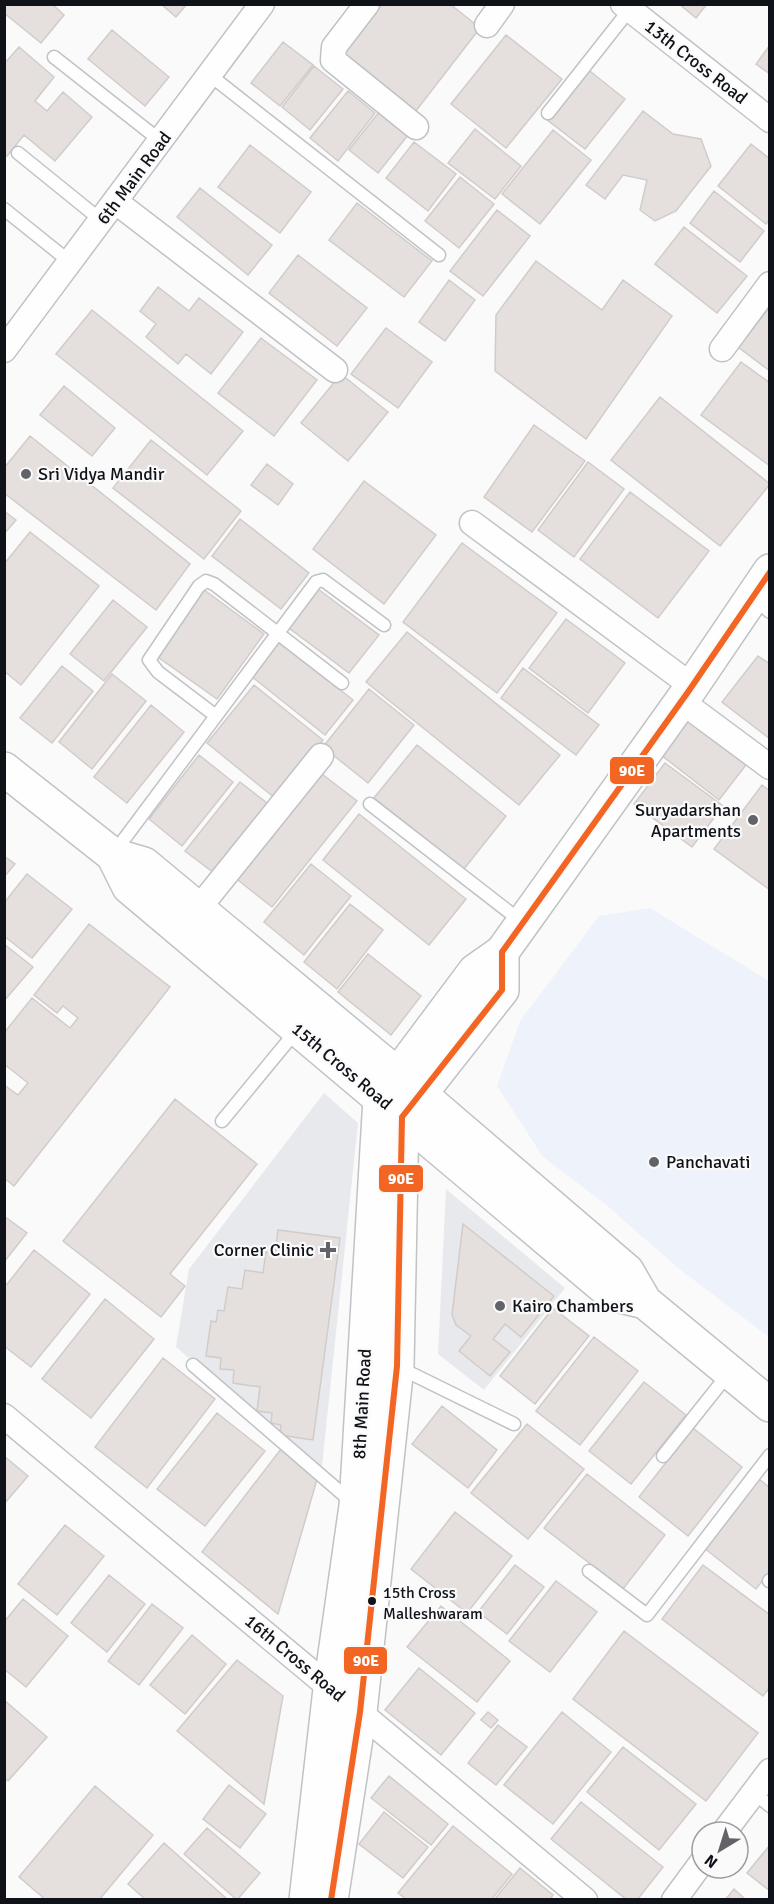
<svg xmlns="http://www.w3.org/2000/svg" width="774" height="1904" font-family="Signika,sans-serif">
  <rect width="100%" height="100%" fill="#fafafa"/>
  <path fill="#e7e9ec" d="M324 1093 358 1123 322 1466 284 1440 176 1347 189 1269Z
    M446 1189 565 1288 484 1390 438 1354Z"/>
  <path fill="#eef2fb" d="M650 908 769 981V1337L678 1268 605 1204 543 1157 497 1086 520 1021 599 916Z"/>
  <path fill="#e5e0de" stroke="#d1ccca" stroke-width="1.5" d="M4 4H52L64 15 41 43 4 13Z
    M161 4H187L176 17Z
    M382 4H450L480 28 412 116 339 60Z
    M679 4H707L696 18Z
    M112 30 169 77 145 106 88 59Z
    M506 35 562 79 506 148 451 104Z
    M283 42 313 65 280 106 251 83Z
    M770 45V74L756 64Z
    M19 47 54 77 35 101 47 111 63 92 92 117 55 161 24 135 7 156 4 154V64Z
    M314 66 343 89 310 130 282 107Z
    M586 68 625 99 585 149 546 119Z
    M348 91 375 113 338 161 310 138Z
    M643 111 673 134 701 139 711 166 676 211 655 221 640 210 647 180 623 175 605 199 586 185Z
    M379 112 408 135 378 173 349 150Z
    M475 129 521 166 495 199 448 163Z
    M553 130 591 160 540 224 502 194Z
    M414 142 456 174 428 211 386 178Z
    M751 144 770 159V219L766 224 718 186Z
    M250 145 311 192 280 233 218 187Z
    M460 177 494 204 459 248 425 221Z
    M200 188 272 245 248 275 177 217Z
    M714 191 764 231 740 262 690 223Z
    M357 203 432 261 404 297 329 240Z
    M497 210 530 236 483 296 450 271Z
    M684 227 747 276 717 313 655 264Z
    M298 255 367 308 337 346 269 293Z
    M536 261 602 310 623 280 672 316 586 439 495 371 496 315Z
    M449 280 475 300 445 341 419 322Z
    M158 287 189 311 199 298 243 332 211 374 186 354 178 364 146 337 156 324 140 311Z
    M770 307V371L738 347Z
    M92 310 243 431 207 475 56 354Z
    M386 328 432 362 398 408 351 374Z
    M261 338 317 380 274 436 218 393Z
    M741 362 770 383V466L701 415Z
    M341 374 388 412 348 461 301 423Z
    M64 386 115 428 92 456 40 415Z
    M660 397 770 484 720 546 611 460Z
    M534 425 585 461 532 532 484 497Z
    M30 436 190 564 156 610 4 493V468Z
    M151 440 241 511 204 559 113 488Z
    M588 462 624 489 574 557 538 530Z
    M267 464 293 484 278 505 251 485Z
    M364 481 436 535 384 604 313 549Z
    M630 492 709 551 658 618 580 559Z
    M4 511 16 520 4 534Z
    M240 519 309 573 281 609 212 556Z
    M30 532 99 586 21 685 4 671V564Z
    M462 543 557 613 497 693 403 622Z
    M203 589 264 634 217 699 155 655Z
    M318 589 379 635 349 673 289 628Z
    M113 600 147 627 104 681 70 654Z
    M566 619 625 663 588 713 529 668Z
    M407 632 560 755 519 805 366 682Z
    M279 641 353 700 325 735 251 676Z
    M758 656 770 664V739L722 702Z
    M62 666 93 691 52 743 20 718Z
    M523 668 599 725 576 755 501 698Z
    M112 674 146 701 92 769 59 742Z
    M254 685 323 740 276 799 207 743Z
    M369 689 414 725 368 783 323 747Z
    M151 705 184 732 127 803 94 777Z
    M691 716 749 761 719 800 661 755Z
    M417 745 506 816 464 869 374 798Z
    M199 755 233 782 182 846 149 819Z
    M665 763 723 806 692 847 634 804Z
    M318 771 357 801 272 907 234 877Z
    M240 782 272 807 218 876 185 851Z
    M762 785 770 791V890L714 849Z
    M359 814 466 899 429 945 323 860Z
    M4 856 15 864 4 877Z
    M311 864 351 896 304 955 264 922Z
    M27 874 72 909 32 958 4 936V903Z
    M350 904 383 930 337 989 304 962Z
    M89 924 170 987 14 1186 4 1178V1085L18 1095 28 1083 4 1064V1033L32 998 70 1028 78 1018 63 1006 57 1013 34 995Z
    M4 944 33 967 4 1001Z
    M368 954 421 996 391 1035 338 992Z
    M175 1099 257 1164 170 1274 185 1286 161 1317 63 1241Z
    M4 1216 27 1233 4 1262Z
    M463 1224 554 1296 521 1337 505 1324 493 1339 510 1352 490 1376 459 1351 471 1336 456 1325 452 1315Z
    M278 1230 340 1238 313 1440 280 1435 281 1425 271 1423 272 1413 257 1411 260 1387 233 1383 234 1370 220 1369 221 1358 206 1356 211 1321 216 1322 218 1310 224 1311 228 1287 242 1289 245 1270 263 1273 266 1252 275 1253Z
    M34 1250 90 1294 31 1367 4 1346V1288Z
    M105 1299 154 1339 91 1418 42 1379Z
    M553 1308 589 1336 535 1404 500 1376Z
    M594 1337 638 1371 580 1445 536 1411Z
    M163 1358 215 1399 147 1488 95 1447Z
    M644 1382 686 1415 631 1484 589 1451Z
    M442 1406 497 1450 468 1488 412 1444Z
    M217 1413 265 1451 205 1526 157 1489Z
    M527 1424 584 1469 528 1539 471 1493Z
    M693 1428 742 1467 688 1536 639 1497Z
    M281 1449 318 1476 278 1614 202 1552Z
    M4 1456 28 1476 4 1504Z
    M587 1474 665 1535 623 1589 544 1528Z
    M759 1479 770 1488V1571L756 1589 704 1548Z
    M455 1512 512 1556 467 1613 411 1569Z
    M65 1525 104 1556 57 1615 18 1584Z
    M515 1565 544 1587 507 1634 478 1612Z
    M703 1565 770 1615V1687L763 1696 662 1619Z
    M109 1575 145 1604 107 1652 71 1623Z
    M556 1581 597 1612 550 1672 509 1641Z
    M23 1599 68 1636 26 1687 4 1669V1622Z
    M152 1604 183 1628 139 1685 108 1661Z
    M441 1606 510 1661 477 1702 407 1647Z
    M624 1631 758 1733 706 1801 573 1699Z
    M192 1635 226 1664 185 1714 150 1685Z
    M237 1660 283 1696 264 1804 177 1731Z
    M419 1668 475 1713 441 1755 385 1710Z
    M4 1700 47 1737 8 1781 4 1778Z
    M488 1712 498 1720 491 1728 481 1720Z
    M562 1712 611 1752 553 1824 504 1785Z
    M498 1725 527 1747 496 1785 468 1763Z
    M623 1747 696 1804 659 1850 587 1792Z
    M389 1776 448 1824 431 1845 371 1798Z
    M229 1785 266 1814 240 1848 203 1819Z
    M95 1786 153 1835 99 1900H46L19 1877Z
    M581 1802 663 1867 637 1900H627L551 1839Z
    M384 1812 428 1847 403 1878 359 1844Z
    M453 1826 512 1874 491 1900H407L398 1893Z
    M207 1828 260 1873 237 1900 184 1854Z
    M164 1843 228 1900H146L128 1884Z
    M770 1845V1891L747 1873Z
    M520 1868 553 1895 550 1900H494Z
    M734 1889 746 1900H725Z"/>
  <g fill="none" stroke-linecap="round" stroke-linejoin="round">
    <defs>
      <path id="lane" d="M54 57 162 142
        M211 76 439 255
        M548 113 630 9
        M18 153 102 221
        M4 209 70 262
        M753 598 770 612
        M216 716 158 672 149 660 199 586 206 581 214 584 342 683
        M370 804 522 922
        M113 854 316 582 323 580 384 625
        M222 1121 297 1030
        M193 1365 353 1503
        M398 1367 514 1424
        M663 1456 729 1373
        M589 1571 647 1615 770 1455
        M769 1581 770 1580
        M754 1793 770 1806"/>
      <path id="street" d="M367 4 334 47 333 60 416 127
        M623 4 770 120
        M487 25 502 4
        M116 202 335 370
        M722 349 770 284
        M4 350 262 4
        M472 523 692 686
        M681 701 770 767
        M198 909 321 756
        M4 1416 585 1900
        M724 1832 770 1771
        M674 1900 702 1862"/>
      <path id="secondary" d="M4 769 113 855 144 864 398 1075 627 1271 645 1302 770 1405
        M113 855 129 887 612 1294 645 1302
        M306 1900 330 1689 356 1506 380 1098 475 971 502 952 688 692 770 571
        M331 1900 360 1712 397 1366 402 1117 502 990V952"/>
    </defs>
    <use href="#lane" stroke="#c0c2c6" stroke-width="15"/>
    <use href="#street" stroke="#c0c2c6" stroke-width="27"/>
    <use href="#secondary" stroke="#c0c2c6" stroke-width="36"/>
    <use href="#lane" stroke="#fefefe" stroke-width="12"/>
    <use href="#street" stroke="#fefefe" stroke-width="24"/>
    <use href="#secondary" stroke="#fefefe" stroke-width="33"/>
    <defs>
      <path id="bus-1" d="M331 1900 360 1712 397 1366 402 1117 502 990V952L688 692 770 572"/>
    </defs>
    <use href="#bus-1" stroke="#fafafa" stroke-width="10"/>
    <use href="#bus-1" stroke="#f26522" stroke-width="6"/>
  </g>
  <g fill="#616368" stroke="#fafafa" stroke-width="2">
    <circle cx="26" cy="474" r="6"/>
    <circle cx="753" cy="820" r="6"/>
    <circle cx="654" cy="1162" r="6"/>
    <path d="M325 1241h6v6h6v6h-6v6h-6v-6h-6v-6h6z"/>
    <circle cx="500" cy="1306" r="6"/>
  </g>
  <circle fill="#0f1219" stroke="#fafafa" stroke-width="2" cx="372" cy="1601" r="5"/>
  <g text-anchor="middle" stroke-width="4.5" stroke-linejoin="round" paint-order="stroke">
    <g font-size="16" fill="#0f1219" stroke="#fafafa" text-anchor="start">
      <text x="383" y="1598">15th Cross<tspan x="383" dy="21">Malleshwaram</tspan></text>
    </g>
    <g font-size="18" fill="#0f1219" stroke="#fafafa">
      <text transform="translate(696 62) rotate(38)" y="6">13th Cross Road</text>
      <text transform="translate(134 178) rotate(-53)" y="6">6th Main Road</text>
      <text transform="translate(342 1066) rotate(40)" y="6">15th Cross Road</text>
      <text transform="translate(362 1404) rotate(-87)" y="6">8th Main Road</text>
      <text transform="translate(295 1658) rotate(40)" y="6">16th Cross Road</text>
    </g>
    <g font-size="18" fill="#0f1219" stroke="#fafafa" text-anchor="start">
      <text x="38" y="480">Sri Vidya Mandir</text>
      <text x="741" y="816" text-anchor="end">Suryadarshan<tspan x="741" dy="21">Apartments</tspan></text>
      <text x="666" y="1168">Panchavati</text>
      <text x="314" y="1256" text-anchor="end">Corner Clinic</text>
      <text x="512" y="1312">Kairo Chambers</text>
    </g>
  </g>
  <g stroke="#fafafa" stroke-width="2">
    <rect x="609" y="756" width="46" height="29" rx="6" fill="#f26522"/>
    <rect x="378" y="1164" width="46" height="29" rx="6" fill="#f26522"/>
    <rect x="343" y="1646" width="45" height="29" rx="6" fill="#f26522"/>
  </g>
  <g font-size="16" text-anchor="middle" font-weight="bold" fill="#fff">
    <text x="632" y="776">90E</text>
    <text x="401" y="1184">90E</text>
    <text x="366" y="1666">90E</text>
  </g>
  <rect width="774" height="1904" fill="none" stroke="#0f1219" stroke-width="12"/>
  <g transform="translate(720 1850) rotate(218)"><circle r="28" fill="#fafafa" stroke="#9c9da0" stroke-width="1.5"/>
  <path d="M0-4.5L10 22L0 15L-10 22Z" fill="#616368"/>
  <text y="-9" font-size="16" font-weight="bold" text-anchor="middle" fill="#0f1219">N</text>
  </g>
</svg>
